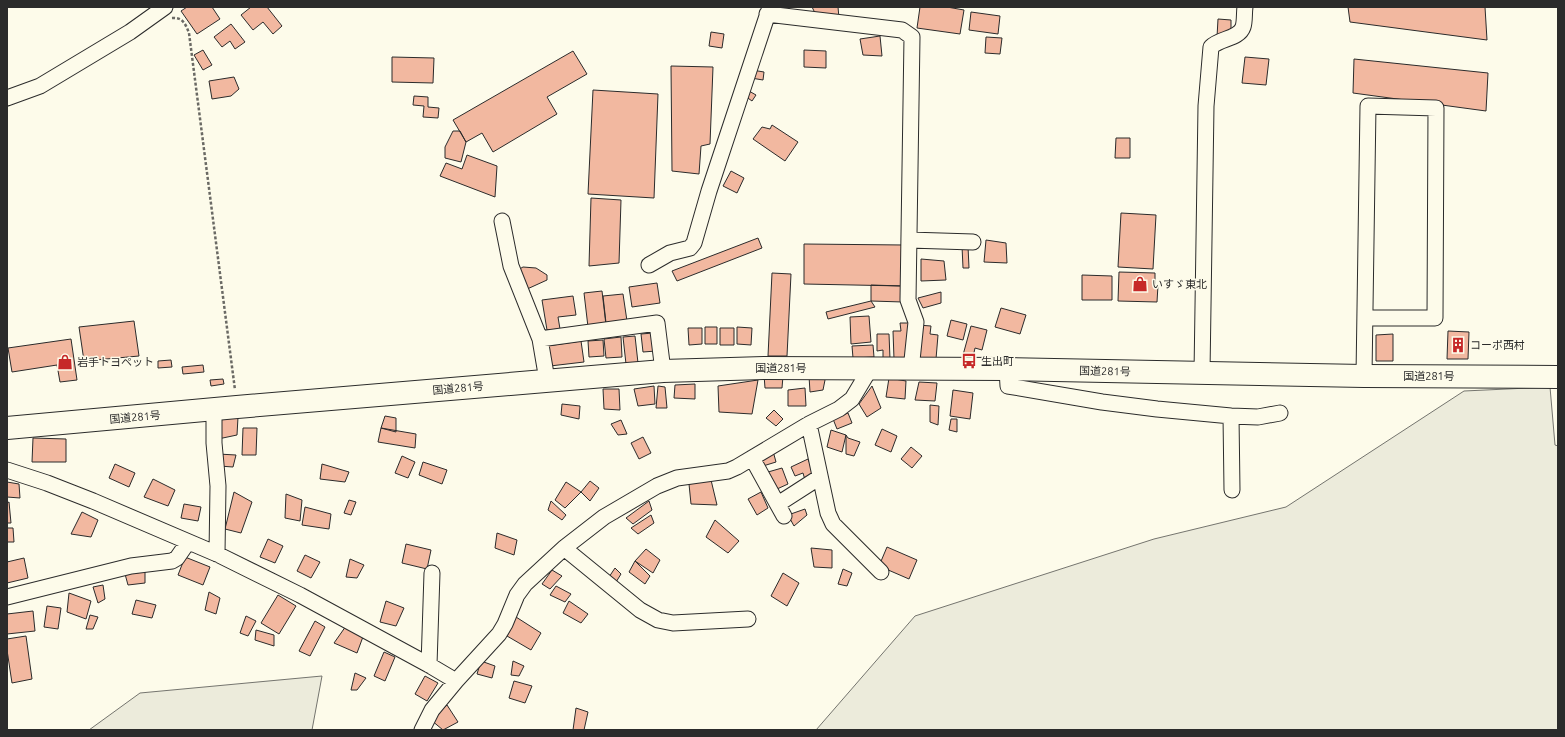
<svg xmlns="http://www.w3.org/2000/svg" width="1565" height="737" font-family="Ubuntu,'Noto Sans JP',sans-serif">
  <rect width="100%" height="100%" fill="#fdfbea"/>
  <path fill="#ecebdb" stroke="#74746e" d="M1550 387 1555 445 1558 446V730H816L915 616 1154 539 1286 507 1464 391Z
    M322 676 312 730H89L140 693Z"/>
  <path fill="#f2b8a0" stroke="#2b2b2b" d="M187 7H212L220 19 197 34 181 11Z
    M251 7H267L282 26 273 34 263 22 253 30 241 15Z
    M812 7H838L839 18 816 15Z
    M920 7H947L964 10 960 34 917 28Z
    M1348 7H1485L1487 40 1350 22Z
    M971 12 1000 16 998 34 969 30Z
    M1218 19 1231 20V32L1217 37Z
    M231 24 245 42 235 49 230 41 222 47 214 37Z
    M711 32 724 34 722 48 709 46Z
    M880 36 882 56 863 55 860 39Z
    M986 37 1002 38 1000 54 985 53Z
    M203 50 212 65 203 70 194 55Z
    M804 50 826 51V68L804 67Z
    M573 51 587 74 547 97 557 114 493 152 482 133 466 142 453 120Z
    M392 57 434 58 433 83 392 82Z
    M1245 57 1269 59 1266 85 1242 83Z
    M1354 59 1488 73 1486 111 1353 93Z
    M671 66 713 67 710 144 701 146 699 174 672 171Z
    M752 70 764 72 763 80 751 78Z
    M234 77 239 89 231 96 212 99 209 81Z
    M593 90 658 94 654 198 588 194Z
    M749 91 756 95 752 101 745 96Z
    M414 96 428 97V107L439 108 438 118 423 117 424 106 413 105Z
    M772 125 798 142 785 161 753 139 762 127 770 129Z
    M453 131H460L466 142 461 162 445 158V147Z
    M1116 138H1130V158H1115Z
    M467 155 497 166 495 197 440 176 446 163 462 169Z
    M731 171 744 178 737 193 723 186Z
    M591 198 621 200 619 263 589 266Z
    M1121 213 1156 215 1153 269 1118 267Z
    M758 238 762 248 677 281 672 271Z
    M986 240 1006 243 1007 263 984 262Z
    M804 244 904 245 903 286 804 284Z
    M962 246H968L969 268H963Z
    M921 259 944 261 946 280 921 281Z
    M523 267 536 268 547 275V280L525 290 516 271Z
    M1119 272 1155 273V285H1158L1157 302 1118 301Z
    M772 273 791 274 787 356H768Z
    M1082 275 1112 276V300H1082Z
    M657 283 660 303 632 307 629 287Z
    M871 285 903 286V302L871 301Z
    M602 291 606 325 588 327 584 293Z
    M941 292V303L923 308 918 298Z
    M623 294 627 321 606 323 603 296Z
    M573 296 576 315 558 317 560 329 547 330 542 300Z
    M871 301 875 307 828 319 826 312Z
    M1001 308 1026 315 1020 334 995 327Z
    M869 316 871 342 851 344 850 317Z
    M951 320 967 324 963 340 947 336Z
    M134 321 139 356 84 361 79 327Z
    M900 323H909L910 359H894L893 331H901Z
    M918 325 931 326 930 334 938 335 936 359 915 357Z
    M971 326 987 330 982 350 975 348 973 357 963 355Z
    M705 327H717V344H705Z
    M737 327 752 328 751 345 737 344Z
    M688 328H702V344L689 345Z
    M720 328H734V345H720Z
    M1448 331 1469 332 1468 359H1447Z
    M653 333 656 351 643 352 641 334Z
    M877 334H889L890 359 883 360V350L877 351Z
    M1393 334V361H1376V335Z
    M635 336 638 363 626 364 623 337Z
    M621 337 622 357 606 358 604 339Z
    M71 339 77 380 60 382 57 365 12 372 8 348Z
    M603 340 604 356 589 357 588 341Z
    M581 341 584 362 550 366 547 346Z
    M873 345 874 357 853 358 852 346Z
    M171 360 172 367 158 368V361Z
    M203 365 204 372 183 374 182 367Z
    M764 375 783 376 782 388H765Z
    M826 375 823 390 810 392 809 376Z
    M889 378 906 381 905 399 886 397Z
    M223 379 224 384 211 386 210 380Z
    M758 380 752 414 719 412 718 386Z
    M919 382 937 383 935 401 915 400Z
    M695 384V399L674 398 675 385Z
    M654 386 655 404 638 406 634 389Z
    M658 386 665 387 667 408H656Z
    M872 386 881 408 867 417 859 404Z
    M805 388 806 406H788V390Z
    M603 389H619L620 410 604 409Z
    M953 390 973 393 970 419 950 416Z
    M562 404 580 406 579 419 561 415Z
    M930 405 939 406 938 425 930 422Z
    M774 410 783 419 776 426 766 418Z
    M848 413 852 423 837 429 833 419Z
    M218 416 238 417 237 435 218 439Z
    M385 416 396 418V432L381 428Z
    M951 419H957V432L949 430Z
    M621 420 627 434 618 435 611 424Z
    M243 428H257L256 455H242Z
    M381 428 416 434 415 448 378 442Z
    M882 429 897 436 891 452 875 445Z
    M831 430 846 435 842 452 827 447Z
    M846 435 848 438 860 442 854 456 846 454Z
    M643 437 651 453 639 459 631 443Z
    M33 438 66 439V462H32Z
    M911 447 922 456 912 468 901 459Z
    M773 451 776 462 763 466 760 454Z
    M218 454 236 455 233 467 219 466Z
    M402 456 415 462 408 478 395 473Z
    M808 459 815 476 805 480 803 473 795 476 791 467Z
    M423 462 447 470 442 484 419 475Z
    M115 464 135 473 129 487 109 478Z
    M322 464 349 472 345 482 320 479Z
    M782 468 788 484 777 489 768 472Z
    M153 479 175 490 168 506 144 497Z
    M711 480 717 505 691 504 689 484Z
    M590 481 599 488 590 501 581 492Z
    M7 482 19 484 20 498 7 497Z
    M566 482 581 492 565 508 555 500Z
    M234 492 252 502 241 533 225 529Z
    M761 492 768 508 757 515 748 499Z
    M286 494 302 500 300 521 285 518Z
    M349 500 356 502 351 515 344 513Z
    M551 501 566 515 562 520 548 510Z
    M649 501 652 510 633 524 626 518Z
    M9 502 11 523H7V503Z
    M184 504 201 507 198 521 181 518Z
    M305 507 331 514 329 529 302 525Z
    M805 509 807 515 794 526 788 515Z
    M82 512 98 520 91 537 71 534Z
    M651 515 654 523 638 534 631 528Z
    M715 520 739 541 728 553 706 537Z
    M7 528H13L14 542H7Z
    M497 533 517 540 514 555 495 548Z
    M268 539 283 546 275 563 260 557Z
    M406 544 431 550 427 569 402 563Z
    M887 547 917 560 909 579 879 566Z
    M811 548 832 550V568L814 567Z
    M646 549 660 560 653 573 635 561Z
    M305 555 320 562 311 578 297 571Z
    M185 557 210 567 203 585 178 575Z
    M24 558 28 578 7 583V562Z
    M350 559 364 565 357 578 346 577Z
    M635 561 650 576 645 584 629 572Z
    M615 568 621 574 613 587 607 580Z
    M843 569 852 573 847 586 838 584Z
    M552 570 562 576 550 589 542 584Z
    M145 572V583L128 585 125 574Z
    M783 573 799 583 787 606 771 596Z
    M103 585 105 599 98 603 93 587Z
    M556 586 571 594 565 602 550 595Z
    M209 592 220 598 216 614 205 610Z
    M69 593 91 601 86 619 67 612Z
    M278 595 296 606 279 634 261 623Z
    M136 600 156 605 152 618 132 614Z
    M386 601 404 608 396 626 380 622Z
    M569 601 588 614 581 623 563 613Z
    M47 606 61 608 58 629 44 627Z
    M33 611 35 631 7 634V614Z
    M90 615 98 617 93 629H86Z
    M246 616 256 621 248 636 240 633Z
    M516 617 541 633 531 650 507 636Z
    M315 621 325 627 310 656 299 651Z
    M346 626 364 634 357 653 334 643Z
    M256 630 274 635V646L255 640Z
    M26 636 32 679 12 683 7 650V639Z
    M384 652 395 657 385 681 374 676Z
    M481 661 495 666 492 678 477 674Z
    M513 661 524 666 519 676 511 675Z
    M355 673 366 678 357 690H351Z
    M425 676 438 683 427 701 415 694Z
    M514 681 532 686 525 703 509 698Z
    M447 705 458 722 443 730 431 720Z
    M576 708 588 712 584 730H573Z"/>
  <g fill="none" stroke-linecap="round" stroke-linejoin="round">
    <defs>
      <path id="minor" d="M767 14 902 30 912 37 908 300 916 322 911 370
        M7 98 40 86 130 32 165 7
        M502 221 511 266 540 339 547 380
        M909 240 973 242
        M649 265 670 253 690 248 694 243 709 191 770 7
        M540 339 657 323 663 371
        M1007 369 1008 386 1102 402 1157 409 1231 416 1258 417 1280 413
        M1202 373 1206 106 1211 47C1220 38 1239 39 1243 27 1245 21 1244 13 1245 7
        M1364 376 1368 106 1436 108 1435 318H1365
        M214 410V443L218 486 217 554
        M1231 416 1232 490
        M809 424 828 513 833 524 881 572
        M752 458 784 516
        M7 470 47 483 93 501 217 554 300 595 429 665 456 681
        M778 504 820 477
        M564 548 640 610 658 620 673 623 748 619
        M7 597 131 566 172 561 177 558 188 542
        M429 665 432 573
        M422 730 432 710 456 681 499 634 505 624 517 595 525 584 564 548 604 517 657 486 677 478 728 471 737 467 809 424 839 409 852 399 870 369"/>
      <path id="highway" d="M7 428 237 407 663 371 764 368 1007 369 1364 376 1558 377"/>
    </defs>
    <use href="#minor" stroke="#2b2b2b" stroke-width="17"/>
    <use href="#highway" stroke="#2b2b2b" stroke-width="24"/>
    <path stroke="#6a6964" stroke-width="2.5" stroke-dasharray="3 2" stroke-linecap="butt" d="M172 18C183 17 186 25 189 33L235 390"/>
    <use href="#minor" stroke="#fdfbea" stroke-width="15"/>
    <use href="#highway" stroke="#fdfbea" stroke-width="22"/>
  </g>
  <defs>
    <symbol id="shop-bare" viewBox="-9 -9 18 18"><path d="M-5-2.5h2.3a2.7 3.5 0 0 1 5.4 0H5L5.5 6h-11ZM-1.5-2.5h3a1.5 2.3 0 0 0-3 0Z" fill="#c62828" stroke="#fdfbea" stroke-width="2.5" paint-order="stroke"/></symbol>
    <symbol id="building-bare" viewBox="-9 -9 18 18"><path d="M-4-6H4V6H1V3H-1V6H-4ZM-2.5-4.3h1.7v1.8h-1.7ZM.8-4.3h1.7v1.8H.8ZM-2.5-1h1.7V.8h-1.7ZM.8-1h1.7V.8H.8Z" fill="#c62828" stroke="#fdfbea" stroke-width="2.5" paint-order="stroke"/></symbol>
    <symbol id="bus-bare" viewBox="-9 -9 18 18"><path d="M-5-6H5V4H4V6H2V4H-2V6H-4V4H-5ZM-3.5-4V0h7V-4ZM-3.5 1.2v1.5H-2V1.2ZM2 1.2v1.5H3.5V1.2Z" fill="#c62828" stroke="#fdfbea" stroke-width="2.5" paint-order="stroke"/></symbol>
  </defs>
  <g fill-rule="evenodd">
    <use href="#shop-bare" x="1129" y="273" width="22" height="22"/>
    <use href="#building-bare" x="1447" y="334" width="22" height="22"/>
    <use href="#bus-bare" x="958" y="350" width="22" height="22"/>
    <use href="#shop-bare" x="54" y="351" width="22" height="22"/>
  </g>
  <g text-anchor="middle" stroke-width="3" stroke-linejoin="round" paint-order="stroke">
    <g font-size="11" fill="#2b2b2b" stroke="#fdfbea" text-anchor="start">
      <text x="1152" y="288">いすゞ東北</text>
      <text x="1470" y="349">コーポ西村</text>
      <text x="981" y="365">生出町</text>
      <text x="77" y="366">岩手トヨペット</text>
    </g>
    <g font-size="11" fill="#2b2b2b" stroke="#fdfbea">
      <text x="781" y="372">国道281号</text>
      <text transform="translate(1105 371) rotate(1)" y="4">国道281号</text>
      <text x="1429" y="380">国道281号</text>
      <text transform="translate(458 388) rotate(-5)" y="4">国道281号</text>
      <text transform="translate(135 417) rotate(-5)" y="4">国道281号</text>
    </g>
  </g>
  <rect width="1565" height="737" fill="none" stroke="#2b2b2b" stroke-width="16"/>
</svg>
